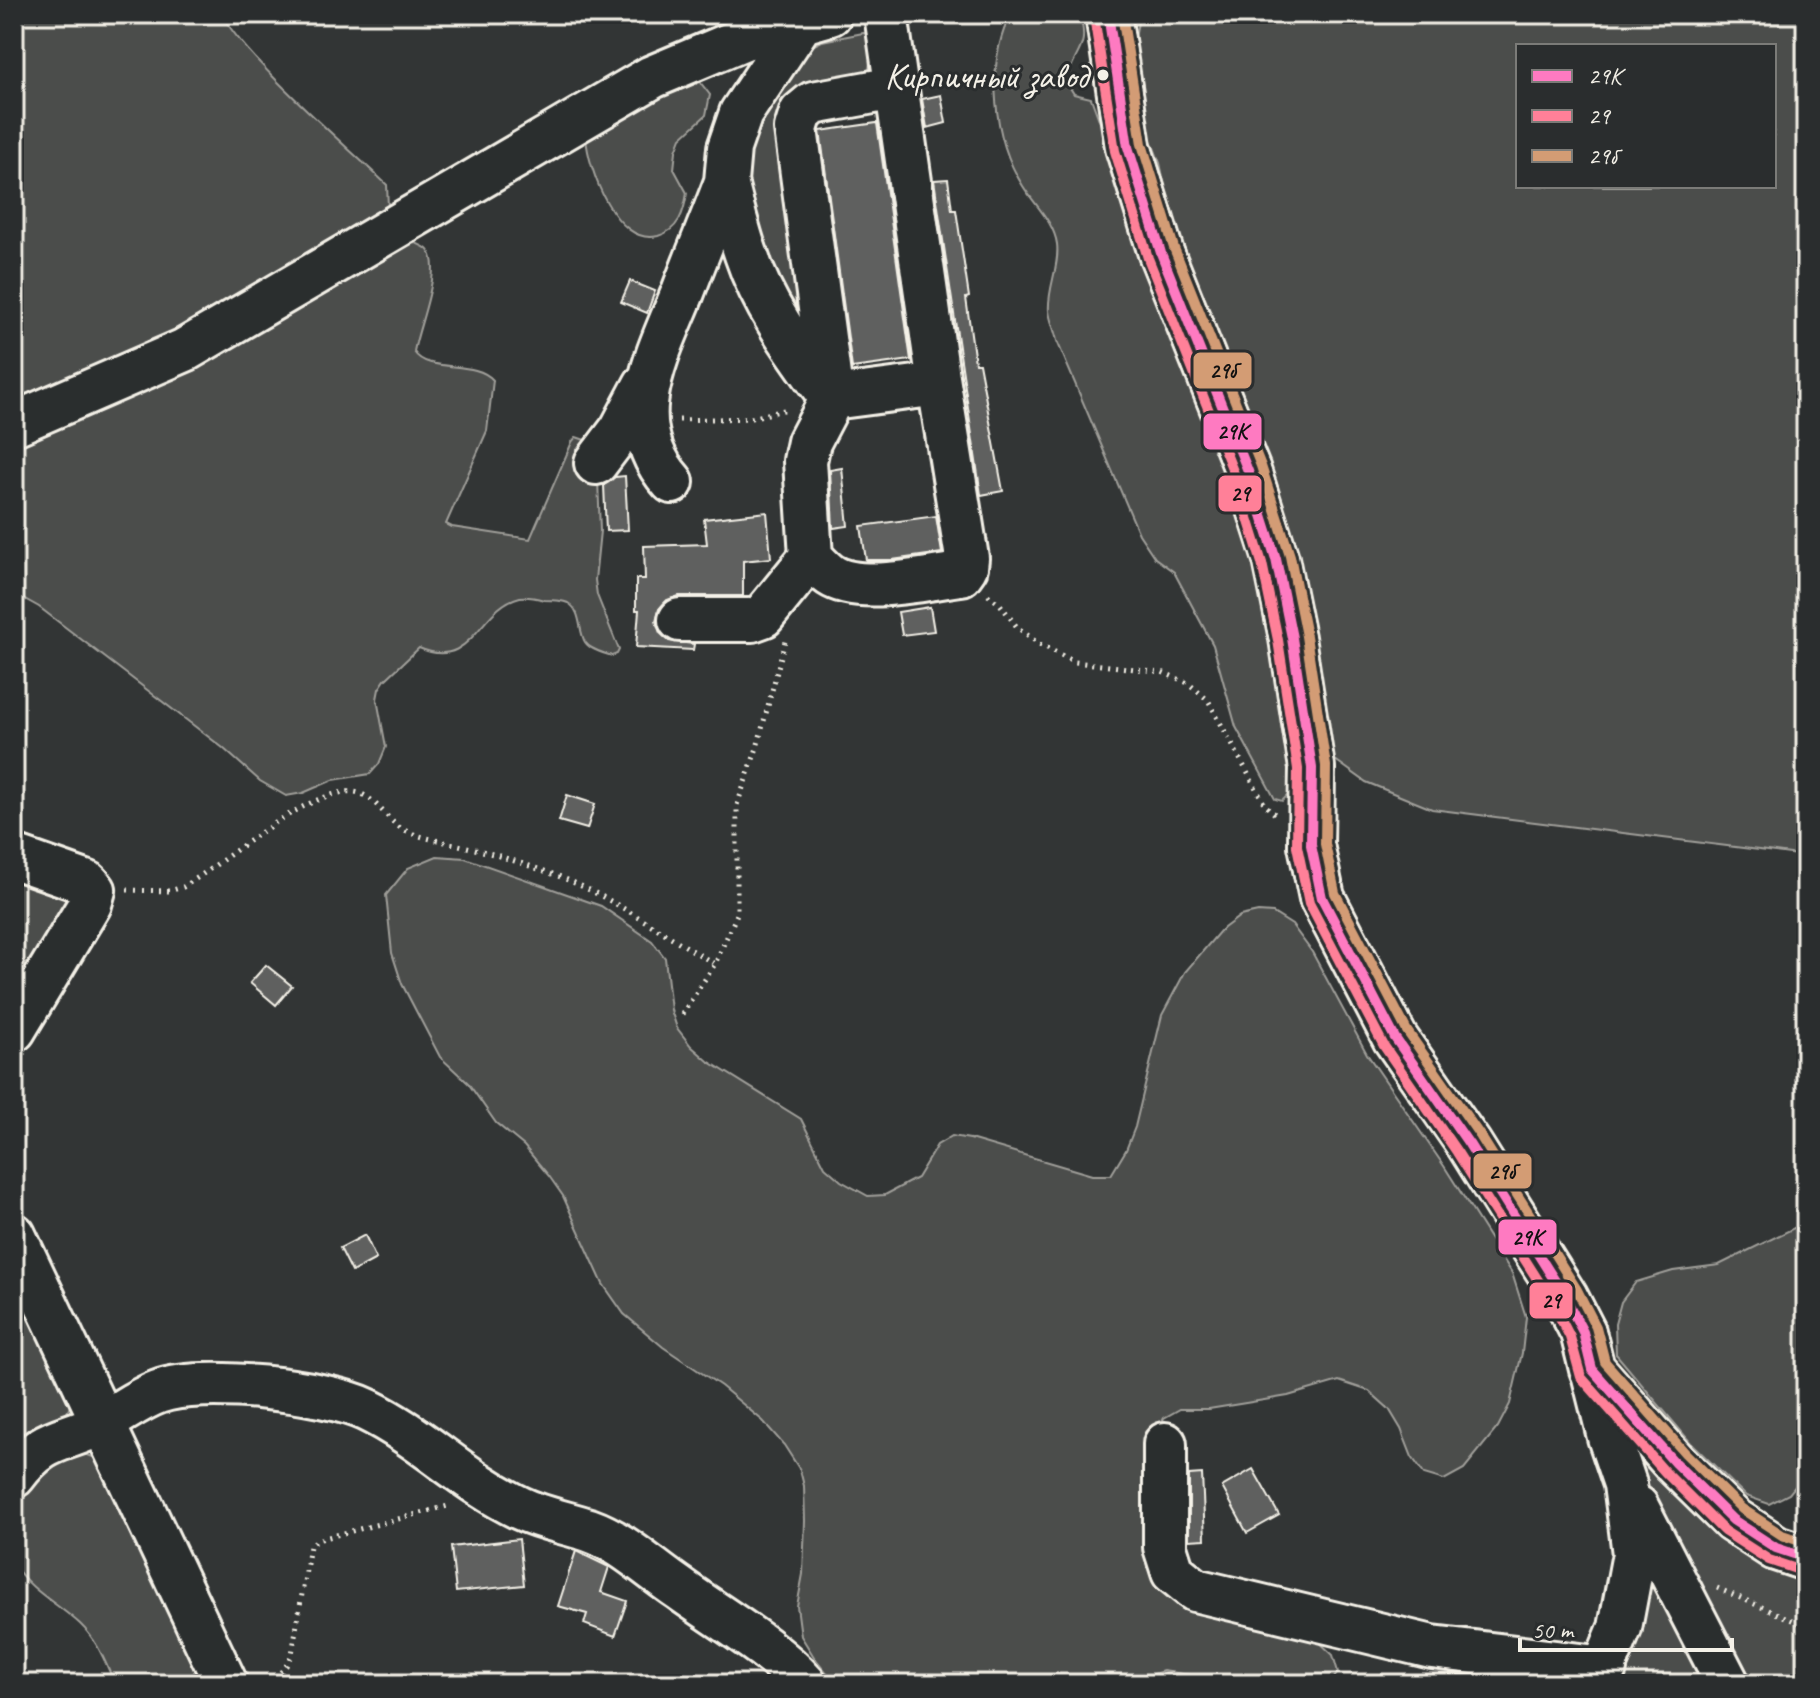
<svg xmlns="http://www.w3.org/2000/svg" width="1820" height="1698" font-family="Caveat,sans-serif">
  <rect width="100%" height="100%" fill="#323535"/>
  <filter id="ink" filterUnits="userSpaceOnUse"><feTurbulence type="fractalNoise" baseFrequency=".0125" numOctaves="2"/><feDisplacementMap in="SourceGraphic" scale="16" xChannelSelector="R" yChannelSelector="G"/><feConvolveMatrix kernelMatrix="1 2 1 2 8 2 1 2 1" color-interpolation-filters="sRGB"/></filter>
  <g filter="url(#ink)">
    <path fill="#4b4d4c" stroke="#a09f9a" stroke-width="2" fill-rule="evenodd" d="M14 14H223C232 46 356 155 387 185L388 207 184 333 14 407Z
      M1011 14H1079C1092 51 1071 52 1067 83L1074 94 1091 98 1230 475 1260 569 1296 770 1293 790 1282 801 1275 799 1236 727 1213 645 1174 572 1155 558 1139 534 1057 341C1055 331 1050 321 1049 311 1047 289 1060 266 1057 244 1054 222 1034 204 1023 186 993 139 985 63 1011 14Z
      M1144 14H1806V856L1432 809 1366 782 1331 757 1178 247 1160 163 1142 117 1134 42 1139 17ZM1518 46H1774V186H1518Z
      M863 33 870 34 880 50 870 62 868 78 806 98 809 335 757 249 740 149 802 51 822 41Z
      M688 77 700 82 710 95 706 115 681 138 676 151 674 169 687 193C684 212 679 230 658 236 616 247 588 169 586 137Z
      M416 243C419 245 424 246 427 249 445 266 417 329 414 352 428 374 475 359 493 380L487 431 446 524 452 527 530 539 572 442 576 437 588 441 598 479 600 531 595 580 597 595 619 650 617 654 612 656C604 653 590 650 585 642 578 630 582 611 568 603 562 600 551 600 544 600 537 598 527 596 520 597 478 607 473 672 419 648L385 680 379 689 377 699 386 747 379 764 370 774 333 780 303 793 286 796 260 781 223 748 39 607 14 593V443L402 245Z
      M437 856 465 858 601 906 652 941 665 958 671 1010 677 1028 691 1046 708 1061 801 1119 825 1167 841 1181 868 1196 885 1195 917 1178 937 1145 952 1136 970 1139 1092 1175H1111L1126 1150 1135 1127 1162 1015 1185 972 1220 931 1240 916 1258 912 1273 913 1292 925 1312 952 1367 1054 1444 1166 1512 1273 1526 1317 1522 1353 1510 1404 1498 1427 1464 1469 1444 1480 1424 1474 1412 1457 1401 1429 1389 1409 1369 1391 1339 1381 1288 1396 1209 1409H1180L1164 1418 1153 1439 1150 1540 1315 1638 1333 1655 1338 1672 1330 1684H1209L1190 1675 1163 1671 1123 1684H836L814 1657 801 1636 797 1606 803 1574 805 1521 804 1486 800 1470 784 1445 763 1421 721 1386 663 1347 624 1314 603 1284 563 1196 549 1176 524 1146 496 1123 468 1083 440 1057 402 984 392 953 386 895 408 868Z
      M14 870 72 898 14 1007Z
      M1806 1222V1473L1789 1494 1769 1504 1746 1496 1691 1443 1616 1354 1615 1324 1621 1302 1636 1282 1673 1271 1719 1265Z
      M14 1269 72 1402 65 1417 14 1456Z
      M76 1451 96 1458 209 1684H115C105 1662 98 1641 80 1624 58 1604 30 1590 14 1565V1509L42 1468Z
      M1643 1456 1766 1565 1806 1582V1684H1743L1647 1501 1637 1461Z
      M1655 1576 1714 1684H1611L1649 1578Z"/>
    <path fill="#5f605f" stroke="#f4f1e8" stroke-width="2" d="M941 95 946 123 927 128 922 99Z
      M877 123 911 360 852 368 820 131Z
      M948 179 952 210H956L969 297 966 298 975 363H979L1003 491 981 495 934 180Z
      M630 281 655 291 647 313 621 302Z
      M842 468 848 526 833 528 830 470Z
      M625 476 628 530 606 531 604 485 615 477Z
      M767 512 771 558 743 561V596H679L667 600 659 609 656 621 660 633 669 641 694 644 693 650 636 647 639 610H636V579H645L644 546 707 544 704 519Z
      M936 516 942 553 892 560H866L861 526Z
      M930 607 934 631 902 635 898 612Z
      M567 795 595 804 587 829 559 821Z
      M266 965 292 986 276 1005 250 983Z
      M365 1235 376 1259 352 1272 340 1248Z
      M1253 1469 1279 1515 1247 1533 1222 1487Z
      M1202 1474 1205 1539 1189 1540V1475Z
      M519 1539 524 1585 456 1592 451 1547Z
      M576 1551 609 1567 601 1592 627 1601 615 1636 584 1624 587 1614 558 1606Z
      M1450 1673 1477 1677 1476 1684H1449Z"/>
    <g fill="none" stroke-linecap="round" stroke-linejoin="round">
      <defs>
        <path id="minor" d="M886 14 939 384 967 558 966 567 961 574C927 578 860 595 830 575 823 570 817 563 811 557L805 461 809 442 832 398 796 129 801 113 813 103 895 88
          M726 182C732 206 738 231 746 254 763 306 796 350 828 394
          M832 398 939 384
          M14 424 185 350 652 77 745 38 830 14
          M596 463 621 430 645 385
          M672 482C619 423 658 354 683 292 697 255 712 219 726 182L729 148 741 113 803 20 804 14
          M680 620H752L763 616 811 557
          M14 857 88 883 94 890 90 904 14 1030
          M14 1235 226 1684
          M1592 1369 1609 1437 1625 1484 1634 1554 1620 1628 1597 1684
          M1165 1444V1547L1173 1572 1195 1590 1432 1647 1605 1668
          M14 1476C46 1433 64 1444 105 1421 122 1412 139 1399 158 1392 201 1376 326 1390 367 1410 421 1436 465 1482 520 1508 543 1519 565 1522 589 1530 623 1542 650 1569 680 1589 720 1618 773 1648 805 1684
          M1637 1507 1728 1684"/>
        <path id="major" d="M1108 14 1128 147 1161 253 1248 471 1276 559 1292 638 1312 768 1311 845 1322 898 1395 1038 1469 1144 1565 1297 1583 1332 1592 1369 1675 1463 1733 1520 1776 1548 1806 1558"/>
      </defs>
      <use href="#minor" stroke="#f4f1e8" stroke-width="48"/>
      <use href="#major" stroke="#f4f1e8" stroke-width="50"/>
      <path stroke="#f4f1e8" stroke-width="5" stroke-dasharray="2 6" stroke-linecap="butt" d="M679 420 751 418 788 409
        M988 595 1000 604 1017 627 1039 644 1075 662 1162 672 1188 683 1208 700 1265 805 1277 816
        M127 890 169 891 183 887C228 860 294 799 345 792 373 788 383 819 404 830 423 839 443 841 463 846 492 853 521 863 550 873 608 894 662 933 715 964
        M682 1014 715 964 737 914V805L757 748 785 641
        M1717 1588 1806 1626
        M270 1684 286 1666 292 1654 310 1546 317 1540 452 1505"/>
      <use href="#minor" stroke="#2a2d2e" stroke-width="42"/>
      <use href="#major" stroke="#2a2d2e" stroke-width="44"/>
      <defs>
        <path id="bus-1" d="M1108 14 1128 147 1161 253 1248 471 1276 559 1292 638 1312 768 1311 845 1322 898 1395 1038 1469 1144 1565 1297 1583 1332 1592 1369 1675 1463 1733 1520 1776 1548 1806 1558"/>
        <path id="bus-2" d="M1094 16 1115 151 1148 258 1235 476 1262 563 1278 640 1298 769 1297 846 1309 903 1384 1046 1457 1152 1553 1304 1570 1337 1581 1377 1665 1472 1724 1531 1769 1560 1802 1571"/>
        <path id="bus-3" d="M1122 14 1142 144 1174 248 1261 466 1290 556 1306 636 1326 766 1325 844 1335 893 1407 1031 1481 1137 1577 1290 1596 1327 1605 1362 1685 1453 1742 1509 1782 1535 1806 1543"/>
      </defs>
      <use href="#bus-1" stroke="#2a2d2e" stroke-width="16"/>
      <use href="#bus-2" stroke="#2a2d2e" stroke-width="16"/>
      <use href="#bus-3" stroke="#2a2d2e" stroke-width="16"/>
      <use href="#bus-1" stroke="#fe7ac1" stroke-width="10"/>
      <use href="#bus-2" stroke="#ff8098" stroke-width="10"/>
      <use href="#bus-3" stroke="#d39c74" stroke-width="10"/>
    </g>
  </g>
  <circle fill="#f4f1e8" stroke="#2a2d2e" stroke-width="3" cx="1103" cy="75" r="7"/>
  <g text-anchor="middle" stroke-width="6" stroke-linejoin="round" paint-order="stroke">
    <g font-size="36" fill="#f4f1e8" stroke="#2a2d2e" text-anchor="end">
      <text x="1088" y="88">Кирпичный завод</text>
    </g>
  </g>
  <g stroke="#2a2d2e" stroke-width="3">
    <rect x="1192" y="351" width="61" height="39" rx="8" fill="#d39c74"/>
    <rect x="1202" y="412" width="61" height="39" rx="8" fill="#fe7ac1"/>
    <rect x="1217" y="474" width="46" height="39" rx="8" fill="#ff8098"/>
    <rect x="1472" y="1152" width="61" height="38" rx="8" fill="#d39c74"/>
    <rect x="1497" y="1218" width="61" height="38" rx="8" fill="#fe7ac1"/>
    <rect x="1528" y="1281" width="46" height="39" rx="8" fill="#ff8098"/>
  </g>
  <g font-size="22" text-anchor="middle" font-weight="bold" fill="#111">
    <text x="1223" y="378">29б</text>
    <text x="1232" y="439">29К</text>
    <text x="1240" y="501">29</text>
    <text x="1502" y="1179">29б</text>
    <text x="1527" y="1245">29К</text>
    <text x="1551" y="1308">29</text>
  </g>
  <rect width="1820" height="1698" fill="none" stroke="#2a2d2e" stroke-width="48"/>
  <rect x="24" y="24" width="1772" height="1650" fill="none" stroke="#f4f1e8" stroke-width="3" filter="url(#ink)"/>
  <rect x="1516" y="44" width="260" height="144" fill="#2a2d2e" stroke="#7b7b78" stroke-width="2"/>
  <rect x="1532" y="70" width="40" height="12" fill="#fe7ac1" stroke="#7b7b78" stroke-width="2"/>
  <text x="1588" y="84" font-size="24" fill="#f4f1e8">29К</text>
  <rect x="1532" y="110" width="40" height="12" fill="#ff8098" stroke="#7b7b78" stroke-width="2"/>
  <text x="1588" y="124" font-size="24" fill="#f4f1e8">29</text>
  <rect x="1532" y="150" width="40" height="12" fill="#d39c74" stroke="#7b7b78" stroke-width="2"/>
  <text x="1588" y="164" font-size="24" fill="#f4f1e8">29б</text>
  <path d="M1520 1638v12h212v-12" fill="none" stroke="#f4f1e8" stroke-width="4"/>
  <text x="1532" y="1638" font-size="24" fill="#f4f1e8" stroke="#2a2d2e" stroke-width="6" paint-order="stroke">50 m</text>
</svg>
